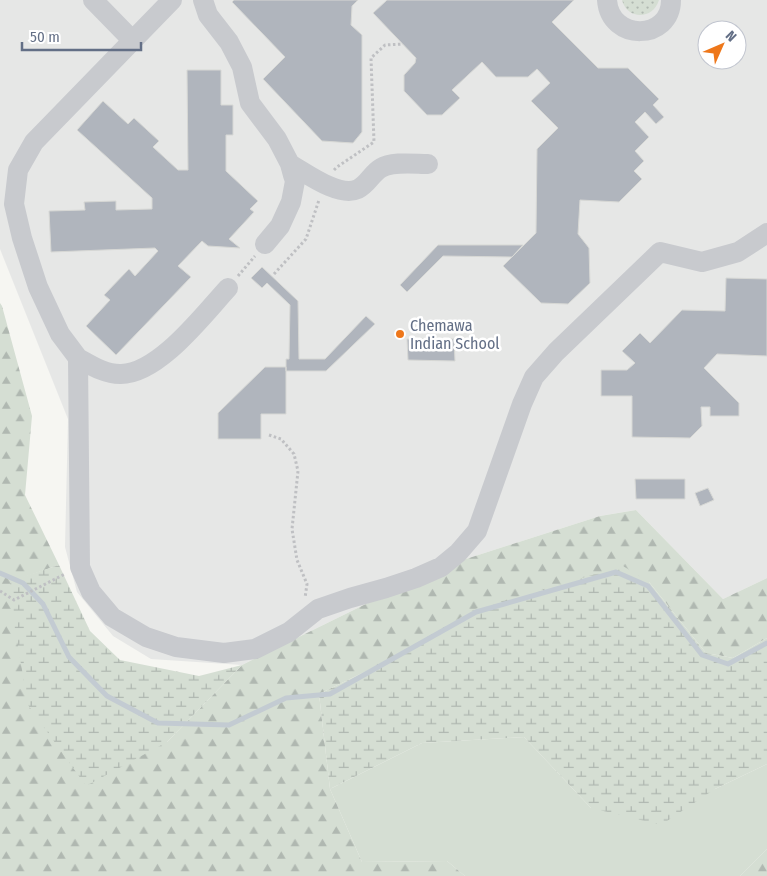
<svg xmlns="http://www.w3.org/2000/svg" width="767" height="876" font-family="'Fira Sans Condensed',sans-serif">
  <defs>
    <pattern id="forest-firs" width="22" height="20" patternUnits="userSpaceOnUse" patternTransform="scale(1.25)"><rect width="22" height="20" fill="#d5ded3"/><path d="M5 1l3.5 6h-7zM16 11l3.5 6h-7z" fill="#b0b8b1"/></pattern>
    <pattern id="wetland-marsh" width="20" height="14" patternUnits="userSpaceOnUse" patternTransform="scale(1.25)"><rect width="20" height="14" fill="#d5ded3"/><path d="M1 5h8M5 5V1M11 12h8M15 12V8" fill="none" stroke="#b0b8b1"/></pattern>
    <pattern id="garden-dots" width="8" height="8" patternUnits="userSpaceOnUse" patternTransform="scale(1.25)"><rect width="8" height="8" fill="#d5ded3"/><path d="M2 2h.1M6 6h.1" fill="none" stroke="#b0b8b1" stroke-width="1.8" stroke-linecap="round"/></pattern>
  </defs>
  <rect width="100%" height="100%" fill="#f6f6f2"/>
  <path fill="#e6e7e6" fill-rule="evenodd" d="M0 0H767V578L723 599 636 510 600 516 441 567 242 665 151 659 113 636 77 592 65 547 68 419 0 249ZM707 30H737V60H707Z"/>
  <path fill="#d5ded3" d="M524 737 591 808 715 789 767 764V849L740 876H465L447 861 362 862 330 789 422 743Z"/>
  <path fill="url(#forest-firs)" d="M0 303 2 306 32 416 25 495 59 565 10 582 167 742 242 665 441 567 600 516 636 510 723 599 767 578V638L733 658 706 653 649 582 381 664 319 694 330 789 362 862 447 861 465 876H0Z
    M767 849V876H740Z"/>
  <path fill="url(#wetland-marsh)" d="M59 565 90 631 120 660 199 676 242 665 167 742 86 786 28 705 15 629 10 581Z
    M623 566 649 582 706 653 733 658 767 638V764L715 789 661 825 591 808 524 737 422 743 330 789 319 694 381 664 475 609Z"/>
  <path fill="url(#garden-dots)" d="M622 0H659C653 20 627 20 622 0Z"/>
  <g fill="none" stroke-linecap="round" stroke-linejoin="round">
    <path stroke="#c3cbd2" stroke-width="5" d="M0 573 23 583 43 604 69 657 107 696 158 723 229 725 286 698 330 694 476 612 616 572 648 586 702 655 728 664 767 643"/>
  </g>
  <path fill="#b0b5bd" stroke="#d7d8d5" d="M234 0H358L352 6 351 25 362 35V132L353 143 322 141 263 79 285 57 232 2Z
    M387 0H574L552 22 598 68H628L659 99 653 105 664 117 656 124 645 112 635 122 649 137 635 151 644 161 634 171 642 179 619 202 580 200 578 234 589 248 590 283 568 304 541 303 503 266 536 233 537 149 558 128 531 101 550 83 537 69 528 77H496L482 62 452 90 460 98 442 115H427L404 91V75L415 63 416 58 373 13Z
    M187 70H221V105H233V135H226V171L258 201 250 209 254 212 229 239 240 248 208 246 202 241 178 266 191 277 116 355 86 326 110 300 104 295 129 269 135 276 158 251 155 248 51 252 49 211 85 210 84 202 116 201V210L152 209V198L77 130 103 101 128 124 134 118 159 141 153 147 178 170H188Z
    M438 245H523L512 257 443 256 407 292 400 285Z
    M262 267 298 301 299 359H325L366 316 375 324 326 371H286V359H289L290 305 267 283 262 288 251 278Z
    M726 278 767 279V356L717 354 704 368 739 403V416H710V407H701L702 426 690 438 632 437V396H601V370H627L635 363 622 351 640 333 650 343 682 310 725 311Z
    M407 339H454L455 361 408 360Z
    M265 367H286V414H261V439H218V413Z
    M635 479H685V499H636Z
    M708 488 714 500 700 506 695 493Z"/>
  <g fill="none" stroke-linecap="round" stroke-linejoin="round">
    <path stroke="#bfc0c3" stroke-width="3" stroke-dasharray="2.5 2.5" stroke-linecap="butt" d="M334 170 337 167 374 142 371 58 385 45 403 44
      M274 274 306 239 319 200
      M238 276 255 256
      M269 435 281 439 294 454 298 471 292 529 297 560 307 584 305 598
      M0 591 14 600 65 574"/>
    <path stroke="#c8cace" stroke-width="20" d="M93 0 133 41
      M172 0 34 142 18 170 14 204 22 238 38 287 60 334 78 358 80 567 91 592 112 617 146 637 176 647 224 653 255 649 289 632 318 609 350 598 386 588 416 578 441 567 458 553 477 531 522 404 534 377 556 352 660 252 702 262 738 252 767 233
      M203 0 208 15 229 42 242 67 250 103 277 139 290 164 293 175 295 181 291 202 280 226 265 244
      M607 0C610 42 671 41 671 0
      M290 164C306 173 339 198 358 189 368 184 372 173 381 168 392 161 415 164 428 164
      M78 358C91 365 104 374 120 374 158 375 204 314 228 288"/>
  </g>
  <circle fill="#ee771a" stroke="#fff" stroke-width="2" cx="400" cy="334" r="5"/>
  <g text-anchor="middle" stroke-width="5" stroke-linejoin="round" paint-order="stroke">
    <g font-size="16" fill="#636f86" stroke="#fff" text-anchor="start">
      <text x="410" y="331">Chemawa<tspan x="410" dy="18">Indian School</tspan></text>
    </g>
  </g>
  <g transform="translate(722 45) rotate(45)"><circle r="24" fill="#ffffff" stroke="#c1c5cf"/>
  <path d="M0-4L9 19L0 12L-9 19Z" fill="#ee771a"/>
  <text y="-8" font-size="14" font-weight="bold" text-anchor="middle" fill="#636f86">N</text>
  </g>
  <path d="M22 42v8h119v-8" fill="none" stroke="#636f86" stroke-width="2.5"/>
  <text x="30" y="42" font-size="15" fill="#636f86" stroke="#ffffff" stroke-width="4" paint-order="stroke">50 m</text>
</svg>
